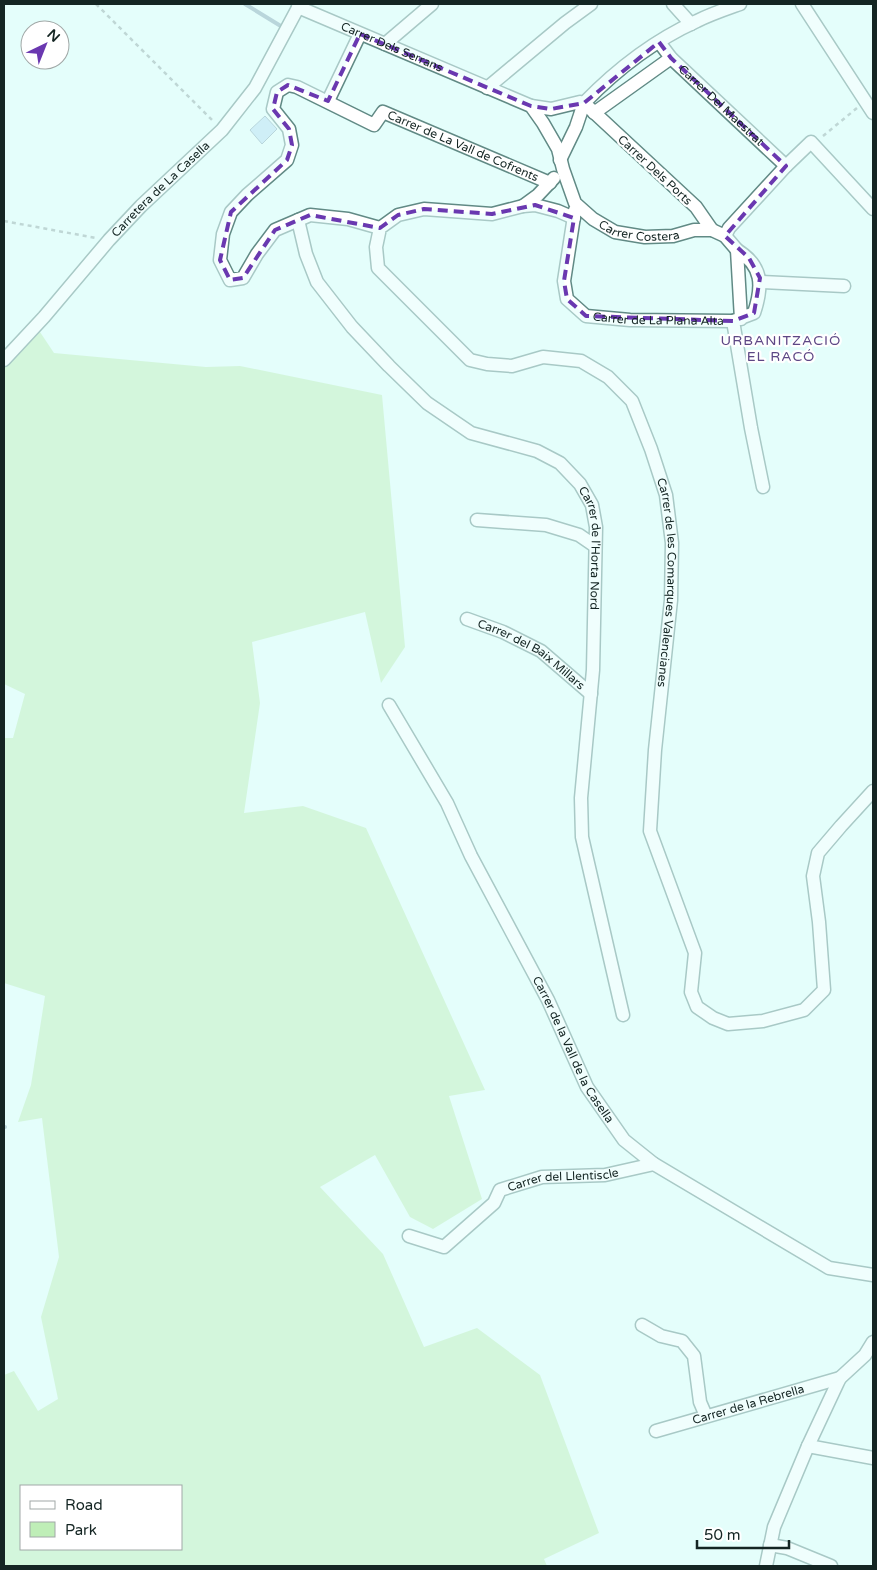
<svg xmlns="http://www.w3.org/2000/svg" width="877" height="1570" font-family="'Varela Round',sans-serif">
  <rect width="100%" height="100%" fill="#e4fefb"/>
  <path fill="#bfeeb7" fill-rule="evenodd" d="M40 332 54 353 206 367 240 366 382 395 405 647 381 683 365 612 252 642 260 703 244 813 303 806 366 828 485 1090 449 1096 482 1199 433 1229 410 1217 375 1155 320 1187 383 1254 424 1347 477 1328 540 1375 599 1533 544 1559 547 1566H4V1375L14 1371 38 1411 58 1399 41 1317 59 1257 42 1118 18 1122 31 1085 45 996 4 983V738H13L25 694 4 684V368ZM21 1486H181V1549H21Z"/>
  <path fill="#b5ddf2" stroke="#85a6b4" d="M265 116 277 129 262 144 250 130Z"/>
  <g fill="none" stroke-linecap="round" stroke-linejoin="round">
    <path stroke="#85a6b4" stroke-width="4" d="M245 4 284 28
      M4 1127H5"/>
    <defs>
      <g id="minor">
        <path d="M673 4 691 24"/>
        <path d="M802 4 873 113"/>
        <path id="s1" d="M298 7 531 106 543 123 558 149 563 169 575 203 593 219 615 232 645 237 673 236 694 230H712L725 236 737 250"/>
        <path id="s2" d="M659 42 671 58 786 166"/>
        <path d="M385 44 432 4"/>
        <path d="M487 88 565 23 591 4"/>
        <path d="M328 101 360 34"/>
        <path d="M531 106 551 109 580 102 584 103 576 127 560 160"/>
        <path d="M594 113 671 58"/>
        <path d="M523 206 538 195 554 178"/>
        <path id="s3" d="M575 210 564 281 567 299 586 316 630 320 733 321 754 313C763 286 763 266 737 250L741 319"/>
        <path id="s4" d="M574 218 558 211 535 205 523 206 492 214 424 209 398 215 380 228 376 247 378 268 470 360 487 364 512 366 543 357 581 361 608 377 632 401 651 449 666 495 672 543 671 600 655 750 650 831 695 953 691 992 697 1007 713 1018 728 1024 763 1021 804 1010 824 990 819 922 813 876 818 853 841 826 873 791"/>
        <path id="s5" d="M298 220 306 254 317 282 352 327 389 366 427 403 471 433 537 451 560 463 580 484 592 505 596 527 593 670 581 798 582 837 623 1015"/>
        <path id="s6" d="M380 228 348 219 310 215 275 230 257 254 243 278 230 280 220 260 223 234 231 212 247 195 287 160 292 145 289 129 273 109 277 92 288 85 297 87 374 125 383 112 550 183"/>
        <path d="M712 230 696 207 584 103C616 70 655 40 697 21 711 14 726 9 740 4"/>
        <path d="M725 236 729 228 786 166 811 142 873 209"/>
        <path d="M760 282 844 286"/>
        <path d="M733 321 751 428 763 487"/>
        <path id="s7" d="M4 360 44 317 109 240 141 206 222 130 255 88 300 4"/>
        <path d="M477 520 546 525 579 535 595 546"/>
        <path id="s8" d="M467 619 503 632 541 651 591 694"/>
        <path id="s9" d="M389 705 447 803 471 856 548 1000 587 1087 624 1140 654 1164 829 1268 873 1275"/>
        <path id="s10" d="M409 1236 444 1247 494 1203 500 1190 542 1177 605 1175 654 1164"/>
        <path d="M642 1325 661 1336 682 1341 694 1356 700 1402 706 1416"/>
        <path id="s11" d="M656 1431 840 1378"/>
        <path d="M808 1446 873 1458"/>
        <path d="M770 1545 787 1548 831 1566"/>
        <path d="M766 1566 774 1527 808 1446 838 1382 840 1378 865 1355 873 1342"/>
      </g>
    </defs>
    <use href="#minor" stroke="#618a85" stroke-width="15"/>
    <path stroke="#92a8a6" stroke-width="2.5" stroke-dasharray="4 4" stroke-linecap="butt" d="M96 4 213 121
      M823 136 857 108
      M4 221 96 238"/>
    <use href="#minor" stroke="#fff" stroke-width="12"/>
  </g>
  <path d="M0 0H877V1570H0ZM360 34 531 106 551 109 584 103 659 42 671 58 786 166 725 236 749 258 760 278 754 313 733 321 586 316 567 299 564 281 574 218 535 205 492 214 424 209 398 215 380 228 310 215 275 230 243 278 230 280 220 260 231 212 287 160 292 145 289 129 273 109 277 92 288 85 328 101Z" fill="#e4fefb" fill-opacity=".55" fill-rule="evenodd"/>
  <path fill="none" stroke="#6a38b0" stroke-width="4" stroke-dasharray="10 6" stroke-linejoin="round" d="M360 34 531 106 551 109 584 103 659 42 671 58 786 166 725 236 749 258 760 278 754 313 733 321 586 316 567 299 564 281 574 218 535 205 492 214 424 209 398 215 380 228 310 215 275 230 243 278 230 280 220 260 231 212 287 160 292 145 289 129 273 109 277 92 288 85 328 101Z"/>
  <g text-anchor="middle" stroke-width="4.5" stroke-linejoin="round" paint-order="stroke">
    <g font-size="12" fill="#142523" stroke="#fff">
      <text dy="4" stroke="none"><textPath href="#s1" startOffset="102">Carrer Dels Serrans</textPath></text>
      <text dy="4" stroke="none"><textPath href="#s2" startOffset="89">Carrer Del Maestrat</textPath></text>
      <text dy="4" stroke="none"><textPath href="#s6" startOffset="615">Carrer de La Vall de Cofrents</textPath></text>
      <text transform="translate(655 170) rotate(43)" y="4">Carrer Dels Ports</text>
      <text dy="4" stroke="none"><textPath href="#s7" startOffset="232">Carretera de La Casella</textPath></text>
      <text dy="4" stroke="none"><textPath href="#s1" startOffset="434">Carrer Costera</textPath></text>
      <text dy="4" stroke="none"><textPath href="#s3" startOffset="188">Carrer de La Plana Alta</textPath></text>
      <text dy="4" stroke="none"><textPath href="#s5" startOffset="472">Carrer de l'Horta Nord</textPath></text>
      <text dy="4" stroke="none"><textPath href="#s4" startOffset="739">Carrer de les Comarques Valencianes</textPath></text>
      <text dy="4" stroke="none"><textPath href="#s8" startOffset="74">Carrer del Baix Millars</textPath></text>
      <text dy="4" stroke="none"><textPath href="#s9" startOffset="391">Carrer de la Vall de la Casella</textPath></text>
      <text dy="4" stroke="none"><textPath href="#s10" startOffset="182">Carrer del Llentiscle</textPath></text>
      <text dy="4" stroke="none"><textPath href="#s11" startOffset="96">Carrer de la Rebrella</textPath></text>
    </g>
    <g font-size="14" letter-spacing="1" fill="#5d4785" stroke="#fff">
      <text x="781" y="345">URBANITZACIÓ<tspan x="781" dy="16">EL RACÓ</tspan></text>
    </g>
  </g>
  <rect width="877" height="1570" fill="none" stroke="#142523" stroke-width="10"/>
  <rect x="20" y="1485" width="162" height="65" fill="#ffffff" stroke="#a1a8a7"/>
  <rect x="30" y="1501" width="25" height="8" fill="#ffffff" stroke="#a1a8a7"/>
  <text x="65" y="1510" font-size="15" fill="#142523">Road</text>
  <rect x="30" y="1522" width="25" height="15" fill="#bfeeb7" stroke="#a1a8a7"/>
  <text x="65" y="1535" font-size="15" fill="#142523">Park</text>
  <g transform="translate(45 45) rotate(43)"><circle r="24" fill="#ffffff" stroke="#a1a8a7"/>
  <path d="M0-4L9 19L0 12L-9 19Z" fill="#6a38b0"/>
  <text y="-8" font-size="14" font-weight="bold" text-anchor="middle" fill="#142523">N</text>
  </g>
  <path d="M697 1540v8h92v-8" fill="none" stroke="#142523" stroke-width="2.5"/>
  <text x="704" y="1540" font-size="15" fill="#142523" stroke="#ffffff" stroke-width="4" paint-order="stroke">50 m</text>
</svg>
